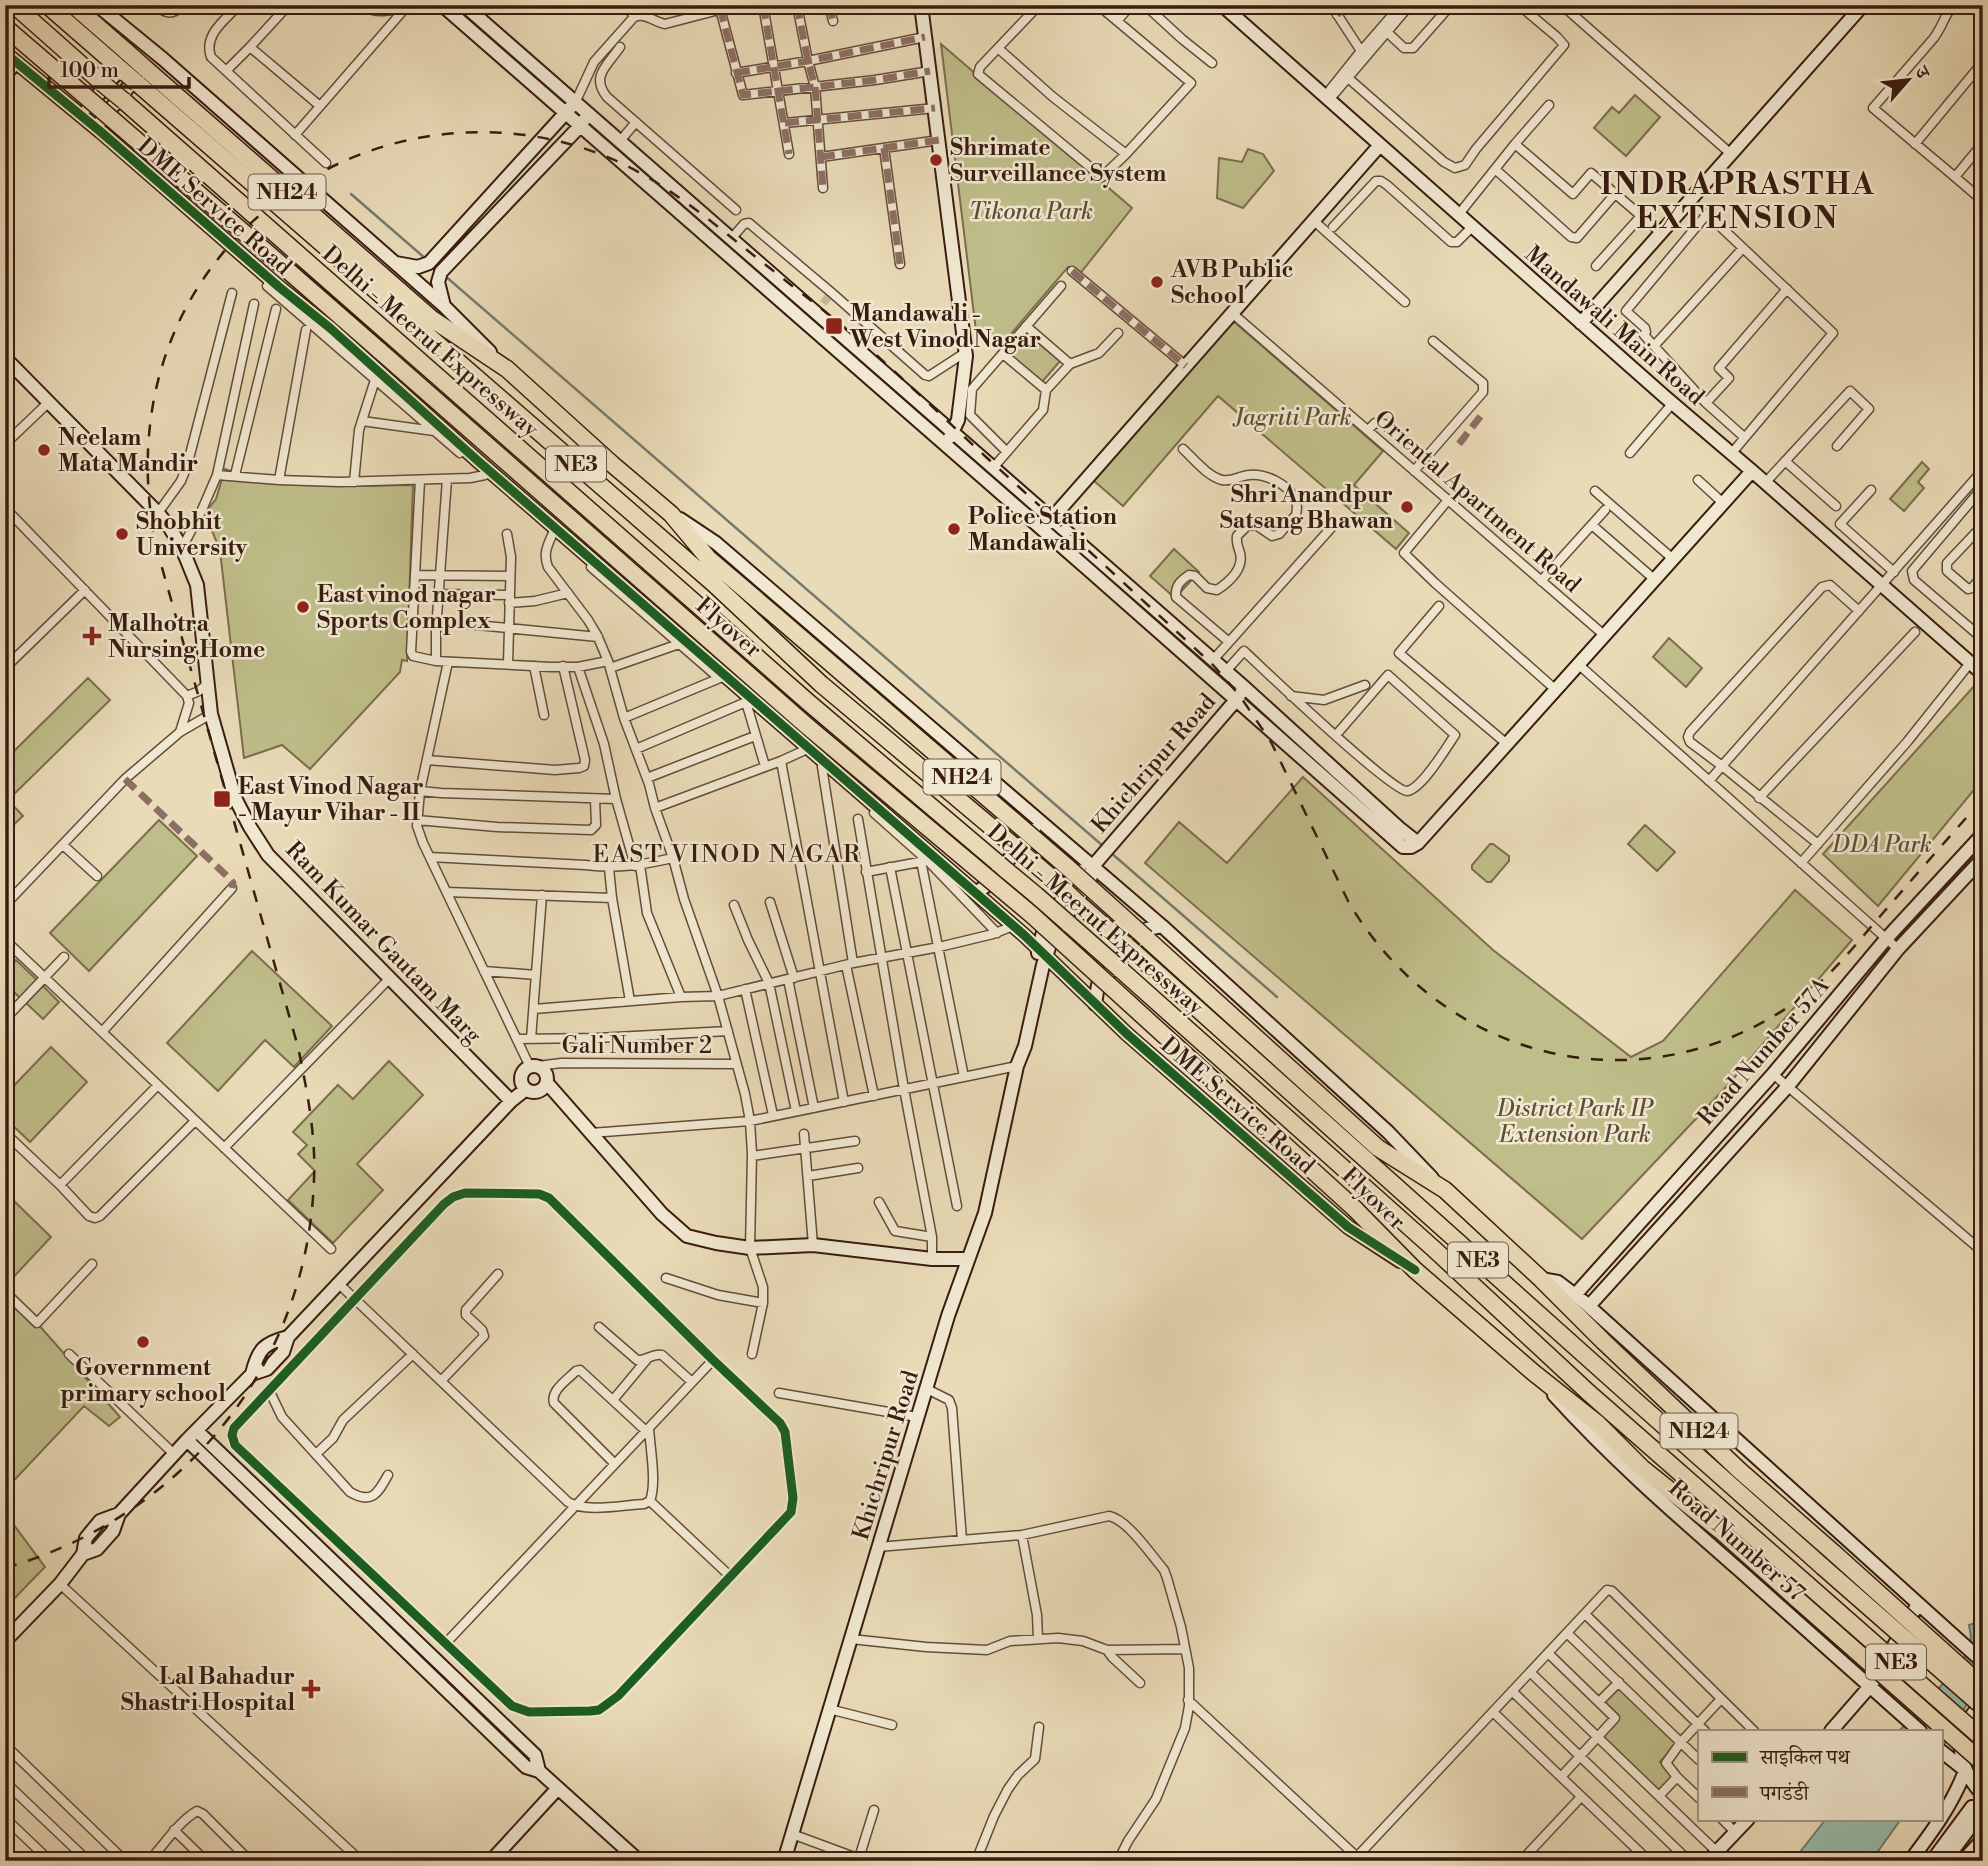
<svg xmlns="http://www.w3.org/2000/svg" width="1988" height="1866" font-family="'Libre Bodoni','Noto Serif Devanagari',serif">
  <rect width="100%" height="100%" fill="#eadbb8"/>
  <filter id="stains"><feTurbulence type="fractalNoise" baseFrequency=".00286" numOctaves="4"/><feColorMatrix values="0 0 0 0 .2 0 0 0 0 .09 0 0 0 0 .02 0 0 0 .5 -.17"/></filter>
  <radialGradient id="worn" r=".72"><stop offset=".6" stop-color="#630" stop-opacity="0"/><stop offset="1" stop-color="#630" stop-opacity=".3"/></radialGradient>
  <path fill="#bfbe8a" stroke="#7c6d4d" stroke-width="2" d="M941 44 1132 208 1079 275 1068 267 999 348 976 331Z
    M1635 95 1660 117 1626 156 1594 128 1612 107 1619 113Z
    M1248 149 1263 154 1274 171 1243 208 1217 198 1219 158 1242 162Z
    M1232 320 1383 451 1354 485 1409 533 1396 549 1218 396 1123 506 1094 481Z
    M1029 335 1060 361 1042 382 1011 355Z
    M1922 462 1929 469 1918 482 1924 488 1904 511 1890 499Z
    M225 469C277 490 358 486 413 485L407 661 402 660 400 672 310 769 282 745 244 758 220 551 205 513 216 499Z
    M1174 549 1199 572 1175 598 1150 576Z
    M1669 638 1702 668 1686 687 1653 657Z
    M88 678 110 700 8 800 23 816 5 833V760Z
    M1976 684 1983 690V779L1878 906 1823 854Z
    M1303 777 1493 950 1631 1057 1663 1041 1795 890 1852 940 1727 1086 1582 1239 1145 863 1179 822 1227 863Z
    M159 820 197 856 89 971 50 933Z
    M1645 825 1675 852 1657 871 1628 844Z
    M1490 844H1493L1509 856V861L1491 882H1487L1472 869V865Z
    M252 951 332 1026 294 1067 265 1040 218 1091 167 1043Z
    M16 960 37 980 20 998 5 983V972Z
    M43 986 59 1002 43 1019 26 1003Z
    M51 1047 87 1082 30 1142 5 1118V1095Z
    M389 1061 423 1095 357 1164 383 1190 333 1243 288 1200 315 1171 298 1154 307 1145 293 1132 338 1085 353 1099Z
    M14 1201 51 1237 7 1284 5 1282V1210Z
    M5 1291 37 1323 120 1417 109 1426 84 1406 5 1490Z
    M5 1513 45 1567 5 1608Z
    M1619 1685 1678 1742 1660 1762 1675 1777 1659 1794 1600 1737 1618 1718 1602 1703Z"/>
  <path fill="#98bbac" stroke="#727b6e" stroke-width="2" d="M1975 1623 1983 1627V1690L1967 1704 1941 1750V1731H1899L1930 1699 1968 1653 1971 1637 1969 1625Z
    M1826 1819H1901L1871 1861H1793Z"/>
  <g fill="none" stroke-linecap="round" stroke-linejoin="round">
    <path stroke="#727b6e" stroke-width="2.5" d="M351 194 426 259
      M444 275 1103 846
      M1110 852 1277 997"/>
    <path stroke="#c6b596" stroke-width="8" stroke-dasharray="8 4" stroke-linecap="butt" d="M815 312 832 293"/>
    <defs>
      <path id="street" d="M155 5C166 14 172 16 183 5
        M239 5C225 20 203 35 211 57L326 163
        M362 5C376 15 392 11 407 5
        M625 5 635 17
        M719 5 743 95 875 80 930 71
        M763 5 789 154
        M797 5 808 61 815 87 823 188
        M829 5 833 21
        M1039 5 980 67 978 74 1102 177 1126 154 1191 83 1098 5
        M1145 5 1182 39 1212 63
        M1331 5 1361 51
        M1562 5 1731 154
        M1953 5C1944 16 1942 28 1933 39L1873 108 1955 177 1983 143
        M1337 15 1346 5
        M1117 21 1131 5
        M1387 32 1410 5
        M250 47 283 11
        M620 47C608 65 590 76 607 97L736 210
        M999 49 1053 97 1126 154
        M226 71 250 47 320 106
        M736 73 808 61 925 37
        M1347 77 1444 162 1455 168 1465 165 1476 149 1564 45 1557 37 1519 5
        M1325 96 1361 51 1401 5
        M1329 100 1387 32 1404 48H1413L1451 5
        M575 103 594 62 634 17C645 12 654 22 665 24L738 5
        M785 123 935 108
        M295 135 408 5
        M620 141 636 122
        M1515 144 1549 105
        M1915 144 1983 62
        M884 148 900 264
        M821 157 939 140
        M1495 169 1515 144 1573 194 1591 173 1661 233
        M1955 177 1983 201
        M1459 214 1495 169 1571 237 1577 238 1615 194
        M1314 221 1405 302
        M1333 227 1376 181H1381L1387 185 1451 242H1457L1472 227
        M731 239 744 224 749 223 832 293 925 375 929 376 966 352
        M1596 266 1641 216
        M1072 271 1186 366
        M267 286 460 453
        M1232 313 1604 635
        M1026 326 1070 364
        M1655 345 1743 248
        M1003 354 1046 390
        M1706 403 1729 378 1719 368 1787 289
        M362 421 434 431
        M1368 430 1375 423 1384 424 1425 458
        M5 444 49 402
        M1183 449C1194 459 1207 476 1222 480 1232 482 1239 476 1249 475 1265 473 1288 484 1295 499 1298 504 1297 510 1296 515L1279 534 1272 536 1256 525 1247 526 1237 536C1236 544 1238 546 1240 553 1244 569 1229 582 1217 590L1207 588 1195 576 1189 575C1180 581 1175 586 1176 597L1229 642
        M1007 452 970 415 972 389 1061 286
        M1630 453 1672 404
        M1731 454 1833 333 1707 214 1626 311 1645 328 1646 332 1644 335 1706 403 1744 437
        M1785 461 1836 506
        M993 468 1043 410 1046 390 1070 364 1099 353 1118 333
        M1414 471 1483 392V383L1433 341
        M217 475 254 304
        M235 475 276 309
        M279 480 339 482 470 478 485 475
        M420 480 411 652 413 656 436 661 551 667H578L608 661
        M1698 480 1723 503
        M354 482 359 430 375 380
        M1765 483 1850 391 1869 409 1837 446
        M1983 487 1912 571 1914 580 1983 639
        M1871 490 1840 524 1894 572
        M1595 491 1673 559
        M1448 500 1404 553 1435 583 1556 690
        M5 508 187 696 189 703 180 732 125 779 5 905
        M158 513 181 481 187 466 232 293
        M1592 525 1654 579
        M1983 525 1947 563V571L1968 589 1972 588 1983 575
        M553 533C547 546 543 554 548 567L588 620 597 635 608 661 624 718 649 784 655 808 673 858 684 899 718 996 745 1094 750 1121 752 1154 750 1248 763 1287V1303L752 1354
        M507 534 511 557 508 664
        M182 548 201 512 217 475 279 480 306 330
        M591 567 713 673
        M415 575 509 576
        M1541 581 1605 510
        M438 594 509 595
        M509 603 535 601 568 593
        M1439 606 1399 653 1507 744
        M1859 611 1830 585 1822 587 1690 732 1688 737 1690 742 1722 766 1983 470
        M436 621 598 637
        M1213 660 1331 528
        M436 661V630L447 479
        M448 662 420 791 417 826 423 843 530 1067
        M1578 664 1898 949
        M534 666 544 715
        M578 667 604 744 616 799 635 866
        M1974 667 1983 658
        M5 668 85 590
        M610 668 679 644
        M1226 671 1244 651C1263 669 1392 792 1407 791 1422 789 1446 748 1455 735L1388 675 1336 735
        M187 696 199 691 208 683
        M1291 696 1324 700 1365 685
        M624 718 720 678
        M180 732 211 714
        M636 749 746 702 765 766
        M427 760 555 770 579 768 584 766 585 760 563 666
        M781 761 844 1102
        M822 767 853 963
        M647 778 755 736
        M1709 781 1722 766 1818 844
        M420 791 441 793 616 799
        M1759 798 1915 632
        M655 808 781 761 803 751
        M874 813 929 862 997 933
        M858 819 904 1089 932 1237V1259
        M417 820 497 827 591 830 596 825 595 799
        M63 845 97 876
        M430 857 585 865C619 869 641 865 673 858
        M921 861 964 1077
        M1801 863 1907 742 1970 663
        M640 865 647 913 681 997
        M890 867 957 1206
        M609 868 612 898
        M866 872 925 861
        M447 892 612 898 630 1001
        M770 902 794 978
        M734 905 748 940 769 983 796 1111
        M5 940 331 1249
        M846 965 874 1096
        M484 971 536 975
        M788 979 814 1108
        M745 989 773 1115
        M534 1009 681 997 718 996 853 963 939 947 993 934 1013 926
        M5 1019 64 957
        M102 1032 232 888
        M517 1039 596 1038 728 1031
        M531 1039 542 895
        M538 1066 561 1063 736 1064
        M1773 1074 1983 1252
        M5 1133 60 1185 89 1216 95 1218 100 1216 195 1121
        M591 1133 750 1121 1017 1066
        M804 1134 813 1245
        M224 1148 390 978
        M752 1156 855 1141
        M808 1176 858 1168
        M60 1185 158 1085
        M465 1193 539 1194 549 1198 713 1360 780 1423 785 1432 793 1498 791 1512 618 1696 599 1710 590 1711 529 1712 512 1706 235 1445 232 1435 234 1428 444 1204 453 1197Z
        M879 1202 895 1231 932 1237
        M666 1278 718 1295 763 1303
        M339 1284 568 1502C586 1513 622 1505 644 1504L650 1501C657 1482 650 1448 649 1428
        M5 1292 37 1323 92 1264
        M599 1327 637 1360C646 1361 653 1353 662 1355L692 1382
        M69 1354 174 1454
        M441 1381 484 1336 482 1330 466 1315V1310L498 1274
        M927 1389 949 1400 952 1408 962 1540
        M269 1390 282 1417 350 1492C372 1505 378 1493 388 1475
        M779 1393 917 1417
        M613 1400 648 1358
        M316 1454 333 1438 343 1420 413 1354
        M615 1464 554 1403C550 1391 567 1380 576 1371L580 1370 646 1431
        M650 1501 731 1577
        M1022 1535 1037 1615 1038 1639
        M878 1547 1022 1535 1109 1516C1128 1520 1151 1555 1164 1570L1167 1578 1181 1627 1189 1668V1706L1185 1728 1156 1799 1128 1841 1118 1861
        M60 1584 361 1861
        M1585 1614 1705 1731
        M1567 1633 1699 1760
        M851 1639 926 1647 987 1650 1010 1641 1058 1638 1083 1641 1107 1650 1185 1649
        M445 1644 713 1360
        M1107 1650 1112 1657 1140 1683
        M1548 1653 1615 1718 1561 1777
        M1530 1672 1717 1852
        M1512 1691 1689 1861
        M1188 1700 1357 1857
        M1599 1702 1619 1682
        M829 1709 892 1725
        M1493 1712 1649 1861
        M5 1745 125 1861
        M5 1782 88 1861
        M1659 1796 1677 1777
        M1699 1798 1677 1777 1666 1763 1681 1742 1721 1699
        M5 1818 50 1861
        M1722 1819 1735 1832
        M174 1830 206 1861
        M792 1834 865 1861
        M156 1853 164 1861
        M859 1858 874 1810
        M149 1861C165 1844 177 1823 197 1811L203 1814 250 1861
        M976 1861 994 1816 1008 1789 1018 1775 1035 1759 1039 1727
        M1353 1861 1607 1590 1612 1591 1754 1731
        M1521 1861 1581 1797"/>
      <path id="secondary" d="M97 5 163 59 444 306 490 352
        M442 5 1090 571 1403 847H1411L1418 843 1752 471
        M464 5 1244 687 1399 828 1418 843
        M921 5 966 356 958 420 950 437
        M1222 5 1664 396 1752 471 1983 674
        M5 53 101 132 279 287 330 328 478 461 1024 935 1127 1034 1348 1227 1400 1261
        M5 75 16 62
        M88 107 126 62
        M101 121 138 75
        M396 263 418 267 429 263 570 108
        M444 306 438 282 441 272 580 126 584 120
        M1581 323 1863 5
        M5 358 158 513 170 528 182 548 197 585 211 714 235 798 250 827 268 855 511 1101
        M680 519 716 543 1162 926 1388 1132 1432 1178
        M1047 524 1380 145
        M975 893 986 886 1034 830
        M1038 953 1044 928 1080 871
        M1095 1004 1098 985 1147 929 1162 926
        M521 1079a13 13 0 1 1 26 0a13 13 0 1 1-26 0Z
        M547 1083 662 1214 687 1236 716 1243 750 1248 813 1245 932 1259H968
        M1541 1279 1558 1282 1583 1301 1954 1636
        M1575 1295 1773 1074 1886 939 1983 834
        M1589 1306 1788 1086 1898 949 1983 858
        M252 1374C258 1349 264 1343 288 1337
        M1554 1395C1611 1458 1673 1512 1737 1568 1798 1622 1859 1676 1920 1731
        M197 1431 535 1755 539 1771
        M187 1440 526 1767 539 1771 639 1861
        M83 1554 97 1549 113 1531 119 1514 187 1440 252 1374 267 1369 283 1352 288 1337 511 1101 526 1089
        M5 1641 60 1584 83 1554 86 1538 100 1521 119 1514
        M1983 1703C1952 1732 1955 1765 1983 1795
        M1831 1731 1871 1685 1918 1604
        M1941 1751 1965 1770
        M491 1861 558 1788
        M784 1861 948 1316 985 1213 1017 1066 1025 1046 1043 965 1053 936 1090 880 1093 866 1236 700 1244 687
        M1708 1861 1748 1819
        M1910 1861C1932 1832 1952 1805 1965 1771
        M1932 1861 1972 1807
        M1945 1861 1980 1814
        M1963 1861 1983 1839"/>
      <path id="highway" d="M14 5 102 83
        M47 5 116 65
        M73 5 127 52
        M146 69 432 319 507 369 612 464 671 514 708 558 777 617
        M137 83 714 584 821 684 1014 846
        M124 101 808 702 999 864
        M285 268 380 351
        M1022 853 1053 879
        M1007 871 1036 895
        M1078 903 1126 945
        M1069 924 1111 961
        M1146 938 1378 1148 1445 1190 1541 1279 1603 1341 1739 1470 1835 1554
        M1134 952 1637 1402 1823 1567
        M1120 969 1434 1249 1589 1393 1808 1585
        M1355 1209 1415 1270 1534 1373 1597 1423 1642 1468 1722 1532 1797 1599"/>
    </defs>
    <use href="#street" stroke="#644c3a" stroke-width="11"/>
    <use href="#secondary" stroke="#381c10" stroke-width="16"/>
    <use href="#highway" stroke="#381c10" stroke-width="19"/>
    <use href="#street" stroke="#f1e8d1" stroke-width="8"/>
    <use href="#secondary" stroke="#f1e8d1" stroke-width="12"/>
    <use href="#highway" stroke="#eadbb8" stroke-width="16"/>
    <path stroke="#381c10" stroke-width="2.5" stroke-dasharray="12 12" stroke-linecap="butt" d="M5 1568C183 1517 308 1365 314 1179 316 1134 307 1091 298 1047L157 550C131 431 159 311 249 225 341 136 480 108 600 154 665 179 717 227 771 269 793 287 816 304 838 322 889 364 937 412 986 457 1062 526 1137 595 1213 665L1240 696 1271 742 1349 903C1445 1063 1643 1110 1797 1001 1830 978 1856 944 1882 914 1915 876 1949 837 1983 799"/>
    <defs>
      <path id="secondary-bridge" d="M1954 1636 1983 1662"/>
      <path id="highway-bridge" d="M5 27 285 268
        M127 52 146 69
        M116 65 137 83
        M102 83 124 101
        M380 351 807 726 1032 915 1355 1209
        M777 617 1065 865 1146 938
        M1014 846 1022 853
        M999 864 1007 871
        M1053 879 1078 903
        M1036 895 1069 924
        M1126 945 1134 952
        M1111 961 1120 969
        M1835 1554 1983 1687
        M1823 1567 1983 1707
        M1808 1585 1983 1739
        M1797 1599 1983 1763"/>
    </defs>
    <use href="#secondary-bridge" stroke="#381c10" stroke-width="16" stroke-linecap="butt"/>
    <use href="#highway-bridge" stroke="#381c10" stroke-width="19" stroke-linecap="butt"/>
    <use href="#secondary-bridge" stroke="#f1e8d1" stroke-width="12"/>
    <use href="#highway-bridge" stroke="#eadbb8" stroke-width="16"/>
    <path stroke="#8d6e63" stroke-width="7" stroke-dasharray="14 7" stroke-linecap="butt" d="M763 5 789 154
      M797 5 808 61 815 87 823 188
      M829 5 833 21
      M720 8 743 95 875 80 930 71
      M1337 15 1346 5
      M736 73 808 61 925 37
      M785 123 935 108
      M884 148 900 264
      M821 157 939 140
      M1072 271 1186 366
      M1459 444 1483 413
      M125 779 230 879 233 883 232 888"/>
    <defs>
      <path id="cycleway" d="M5 53 101 132 279 287 330 328 478 461 1024 935 1127 1034 1348 1227 1415 1270
        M465 1193 539 1194 549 1198 713 1360 780 1423 785 1432 793 1498 791 1512 618 1696 599 1710 590 1711 529 1712 512 1706 235 1445 232 1435 234 1428 444 1204 453 1197Z"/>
    </defs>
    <use href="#cycleway" stroke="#f1e8d1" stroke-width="13"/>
    <use href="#cycleway" stroke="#1b5e20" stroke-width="9"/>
  </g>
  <g fill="#8f2418" stroke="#f1e8d1" stroke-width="2.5">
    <circle cx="936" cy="160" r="7"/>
    <circle cx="1157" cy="282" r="7"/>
    <rect x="825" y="317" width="18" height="18" rx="3.5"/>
    <circle cx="44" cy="450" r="7"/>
    <circle cx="1407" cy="507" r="7"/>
    <circle cx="954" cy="529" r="7"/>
    <circle cx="122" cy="534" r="7"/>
    <circle cx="303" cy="607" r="7"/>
    <path d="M88.5 625.5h7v7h7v7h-7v7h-7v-7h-7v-7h7z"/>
    <rect x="213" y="790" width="18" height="18" rx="3.5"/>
    <circle cx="143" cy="1342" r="7"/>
    <path d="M307.5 1678.5h7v7h7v7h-7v7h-7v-7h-7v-7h7z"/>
  </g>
  <g text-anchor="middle" stroke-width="5" stroke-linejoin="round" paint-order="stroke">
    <g fill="#f1e8d1" stroke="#70594a" stroke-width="2">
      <rect x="248.5" y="174.5" width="77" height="35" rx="5"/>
      <rect x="546" y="446.5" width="60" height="35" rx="5"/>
      <rect x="923.5" y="759.5" width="77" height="35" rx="5"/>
      <rect x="1448" y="1242.5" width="60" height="35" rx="5"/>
      <rect x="1660.5" y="1413.5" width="77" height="35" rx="5"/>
      <rect x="1866" y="1644.5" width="60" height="35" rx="5"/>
    </g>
    <g font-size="21" font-weight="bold" fill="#381c10">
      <text x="287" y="199">NH24</text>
      <text x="576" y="471">NE3</text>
      <text x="962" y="784">NH24</text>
      <text x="1478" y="1267">NE3</text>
      <text x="1699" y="1438">NH24</text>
      <text x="1896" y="1669">NE3</text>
    </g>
    <g font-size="23" font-weight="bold" fill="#381c10" stroke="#f1e8d1" text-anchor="start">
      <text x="950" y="155">Shrimate<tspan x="950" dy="26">Surveillance System</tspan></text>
      <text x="1171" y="277">AVB Public<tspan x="1171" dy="26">School</tspan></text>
      <text x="850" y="321">Mandawali -<tspan x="850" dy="26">West Vinod Nagar</tspan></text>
      <text x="58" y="445">Neelam<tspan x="58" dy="26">Mata Mandir</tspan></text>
      <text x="1393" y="502" text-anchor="end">Shri Anandpur<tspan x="1393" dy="26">Satsang Bhawan</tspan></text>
      <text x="968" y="524">Police Station<tspan x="968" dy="26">Mandawali</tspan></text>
      <text x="136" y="529">Shobhit<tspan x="136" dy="26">University</tspan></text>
      <text x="317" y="602">East vinod nagar<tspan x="317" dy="26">Sports Complex</tspan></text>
      <text x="108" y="631">Malhotra<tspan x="108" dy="26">Nursing Home</tspan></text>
      <text x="238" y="794">East Vinod Nagar<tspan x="238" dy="26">- Mayur Vihar - II</tspan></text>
      <text x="143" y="1375" text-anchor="middle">Government<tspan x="143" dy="26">primary school</tspan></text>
      <text x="295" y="1684" text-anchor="end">Lal Bahadur<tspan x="295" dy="26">Shastri Hospital</tspan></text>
    </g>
    <g font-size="23" fill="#381c10" stroke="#f1e8d1">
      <text transform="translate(215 206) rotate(41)" y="8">DME Service Road</text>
      <text transform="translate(1615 325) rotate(41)" y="8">Mandawali Main Road</text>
      <text transform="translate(431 341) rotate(41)" y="8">Delhi - Meerut Expressway</text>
      <text transform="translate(1478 501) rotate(41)" y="8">Oriental Apartment Road</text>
      <text transform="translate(729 627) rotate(41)" y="8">Flyover</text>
      <text transform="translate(1153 763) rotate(-49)" y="8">Khichripur Road</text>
      <text transform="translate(1096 919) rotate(41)" y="8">Delhi - Meerut Expressway</text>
      <text transform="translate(384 942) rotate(46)" y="8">Ram Kumar Gautam Marg</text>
      <text x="637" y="1053">Gali Number 2</text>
      <text transform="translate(1763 1051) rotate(-49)" y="8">Road Number 57A</text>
      <text transform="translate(1238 1105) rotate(41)" y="8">DME Service Road</text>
      <text transform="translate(1374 1198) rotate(44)" y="8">Flyover</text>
      <text transform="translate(885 1455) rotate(-73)" y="8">Khichripur Road</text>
      <text transform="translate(1737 1540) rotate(41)" y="8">Road Number 57</text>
    </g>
    <g font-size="23" font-style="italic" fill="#604d35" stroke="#f1e8d1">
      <text x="1031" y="219">Tikona Park</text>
      <text x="1293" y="425">Jagriti Park</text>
      <text x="1882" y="852">DDA Park</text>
      <text x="1575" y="1116">District Park IP<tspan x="1575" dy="26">Extension Park</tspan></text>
    </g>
    <g font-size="24" letter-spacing="2" fill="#381c10" stroke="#f1e8d1">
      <text x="727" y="862">EAST VINOD NAGAR</text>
    </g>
    <g font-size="30" font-weight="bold" letter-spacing="2" fill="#381c10" stroke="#f1e8d1">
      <text x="1738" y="194">INDRAPRASTHA<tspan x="1738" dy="34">EXTENSION</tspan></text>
    </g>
  </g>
  <rect width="1988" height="1866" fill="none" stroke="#eadbb8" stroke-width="28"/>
  <rect x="7" y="7" width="1974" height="1852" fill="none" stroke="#381c10" stroke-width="3.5"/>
  <rect x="14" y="14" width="1960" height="1838" fill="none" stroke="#381c10" stroke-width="2"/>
  <rect x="1698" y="1730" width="245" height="91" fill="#f1e8d1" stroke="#a79684" stroke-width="2"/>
  <rect x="1712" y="1752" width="35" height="10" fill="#1b5e20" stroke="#a79684" stroke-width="2"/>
  <text x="1760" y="1764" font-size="21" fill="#381c10">साइकिल पथ</text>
  <rect x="1712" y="1787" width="35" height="10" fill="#8d6e63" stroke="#a79684" stroke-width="2"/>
  <text x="1760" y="1800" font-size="21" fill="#381c10">पगडंडी</text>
  <g transform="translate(1908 80) rotate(62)" stroke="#f1e8d1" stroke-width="5" paint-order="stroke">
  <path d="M0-5L12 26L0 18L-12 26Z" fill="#381c10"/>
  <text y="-10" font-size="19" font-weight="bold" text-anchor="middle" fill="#381c10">उ</text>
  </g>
  <path d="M49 77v10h140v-10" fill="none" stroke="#381c10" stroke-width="3.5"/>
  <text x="60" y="77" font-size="21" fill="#381c10" stroke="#f1e8d1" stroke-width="5" paint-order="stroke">100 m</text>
  <rect width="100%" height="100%" filter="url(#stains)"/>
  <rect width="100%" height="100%" fill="url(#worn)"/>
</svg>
